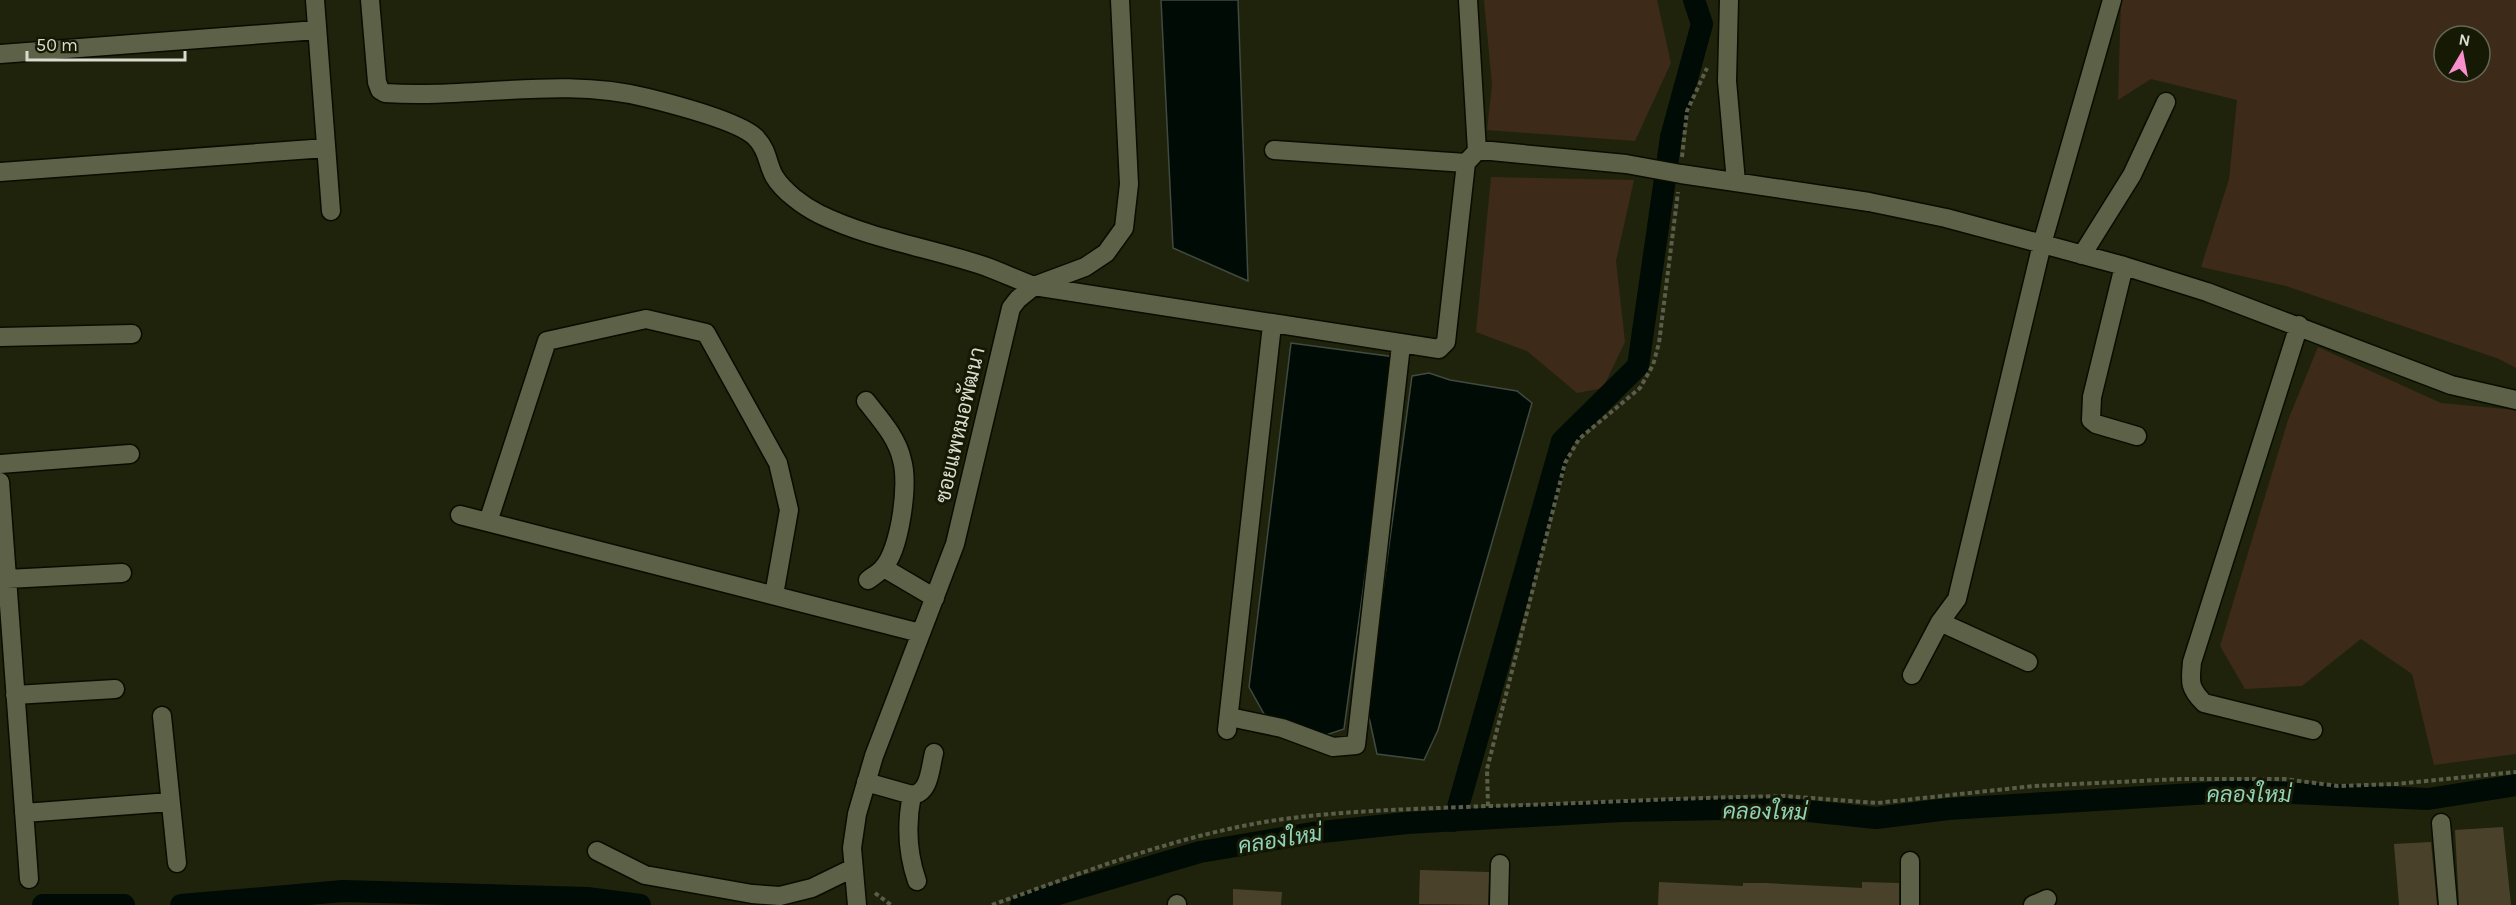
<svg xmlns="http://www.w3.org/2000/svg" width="2516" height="905" font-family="Karla,Sarabun,sans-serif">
  <rect width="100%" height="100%" fill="#1f230c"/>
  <path fill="#3d2a18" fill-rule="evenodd" d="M1484 0H1657L1671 63 1635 141 1487 130 1492 85Z
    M2121 0H2516V368L2499 359 2286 286 2201 267 2229 179 2237 100 2151 79 2118 100ZM2444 36H2480V72H2444Z
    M1491 177 1634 180 1616 261 1625 342 1603 388 1577 393 1527 351 1476 332Z
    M2318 347 2441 403 2516 410V754L2434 765 2412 674 2361 639 2302 686 2245 689 2220 646 2288 420Z"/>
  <path fill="#000b05" stroke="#414a41" stroke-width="1.5" d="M1161 0H1238L1248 281 1173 248Z
    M1291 343 1395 357 1344 729 1314 739 1264 714 1249 687Z
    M1429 373 1450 380 1517 391 1532 403 1438 730 1424 760 1377 754 1367 708 1412 376Z"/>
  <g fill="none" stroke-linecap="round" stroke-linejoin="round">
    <path stroke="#000b05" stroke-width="22" d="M1454 821 1562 441 1638 366 1671 137 1702 24 1694 0
      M43 905H124
      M181 905 343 891 587 898 640 905
      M1021 905 1200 852 1312 833 1407 823 1621 811 1778 808 1876 818 1948 809 2243 791 2428 799 2516 785"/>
  </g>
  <path fill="#4a412a" d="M2503 827 2511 905H2459L2455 830Z
    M2431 842 2437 905H2399L2394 844Z
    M1420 870 1489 872 1488 905 1419 904Z
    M1659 882 1743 886V883H1765L1862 888V882L1899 883V905H1658Z
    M1233 889 1282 892 1281 905H1233Z"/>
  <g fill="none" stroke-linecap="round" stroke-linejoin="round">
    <defs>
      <path id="minor" d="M315 0 331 211
        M370 0 377 82 380 90 385 93C473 99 561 76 648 98 672 104 743 122 757 139 768 151 767 163 774 176 783 191 803 206 819 214 872 240 932 248 987 267 1003 273 1018 280 1034 286L1439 349 1446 342 1466 163 1477 151H1491L1626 164 1681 174 1869 202 1946 218 2124 266 2207 292 2451 385 2516 400
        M1468 0 1477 151
        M1729 0 1727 81 1736 182
        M0 54 317 30
        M1274 150 1466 163
        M0 172 326 148
        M2082 255 2132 175 2166 102
        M2124 266 2092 397 2091 420 2096 424 2137 436
        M2299 325 2192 662C2190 682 2189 688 2204 703L2313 730
        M0 337 132 334
        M866 401C880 419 897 437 902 460 909 484 900 550 883 568 879 573 873 576 868 580
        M0 464 130 454
        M0 482 29 879
        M460 515 920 633
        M488 522 547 341 646 319 706 333 778 463 789 510 774 595
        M884 568 935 598
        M7 579 122 573
        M1940 622 2028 662
        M1912 675 1940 622 1957 599 2042 244 2112 0
        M15 695 115 689
        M1229 715 1239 719 1282 728 1333 747 1356 745 1401 345
        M162 716 177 863
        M1227 730 1272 325
        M866 782 912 795C930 793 930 768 934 753
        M912 795C906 824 907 852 917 881
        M24 813 170 802
        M2441 823 2448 905
        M597 851 645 875 752 894 780 896 812 888 853 868
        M857 905 852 848 857 814 874 756 955 544 1011 308 1018 299 1034 286 1085 267 1106 253 1124 228 1129 184 1120 0
        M1177 905V904
        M1499 905 1500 864
        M1910 905V861
        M2033 905 2047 899"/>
    </defs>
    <use href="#minor" stroke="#090c00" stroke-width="21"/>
    <path stroke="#5a5d49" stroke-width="4" stroke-dasharray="4.5 3" stroke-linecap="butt" d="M1682 157 1687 111 1707 68
      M1488 806 1487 769 1565 463 1579 439 1640 388 1653 365 1659 343 1678 192
      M875 893 891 905
      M992 905C1087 871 1183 833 1284 819 1351 810 1420 809 1488 806 1571 804 1655 799 1738 797L1784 796 1877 803 2034 786 2180 779H2284L2338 786 2397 784 2516 772"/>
    <use href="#minor" stroke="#5c6148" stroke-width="18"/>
  </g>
  <g text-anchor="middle" stroke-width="6" stroke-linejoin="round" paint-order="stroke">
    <g font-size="21" fill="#d9dcce" stroke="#161904">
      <text transform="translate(960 425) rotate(-77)" y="7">ซอยแพหมอพัฒนา</text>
    </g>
    <g font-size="22" font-style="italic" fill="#90d2ba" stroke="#161904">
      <text x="2249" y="802">คลองใหม่</text>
      <text transform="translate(1765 811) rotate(1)" y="8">คลองใหม่</text>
      <text transform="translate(1280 839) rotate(-9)" y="8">คลองใหม่</text>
    </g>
  </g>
  <g transform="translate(2462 54) rotate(10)"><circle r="28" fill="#161904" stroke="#646755" stroke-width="1.5"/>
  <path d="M0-4.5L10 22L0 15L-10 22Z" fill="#f890cc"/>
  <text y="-9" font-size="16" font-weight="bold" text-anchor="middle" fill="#d9dcce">N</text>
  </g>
  <path d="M27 51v9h158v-9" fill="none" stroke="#d9dcce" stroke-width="3"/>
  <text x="36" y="51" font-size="18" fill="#d9dcce" stroke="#161904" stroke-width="4.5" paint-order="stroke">50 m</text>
</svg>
